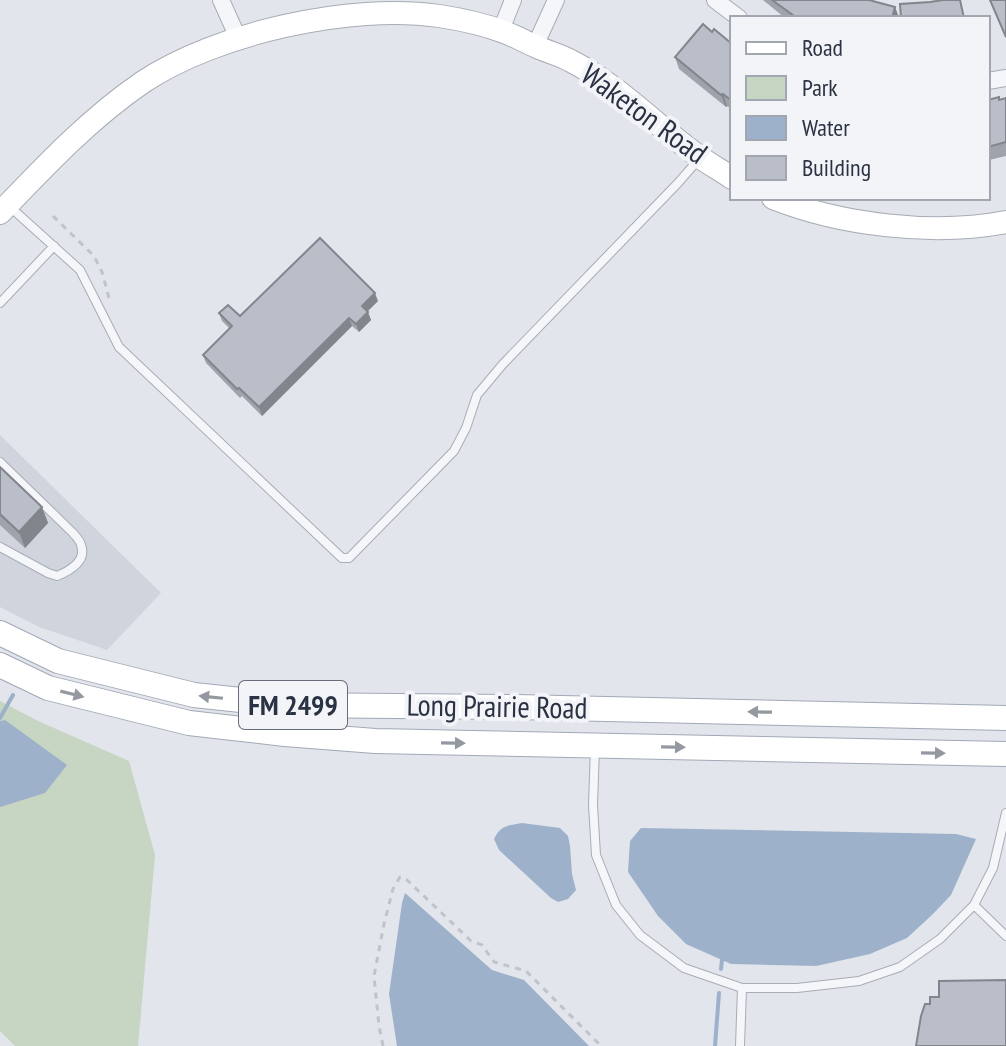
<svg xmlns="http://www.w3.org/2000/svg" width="1006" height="1046" font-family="'PT Sans Narrow',sans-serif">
  <rect width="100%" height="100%" fill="#e2e5eb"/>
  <path fill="#d0d4dd" d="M0 435 161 593 107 650 39 627 0 607Z"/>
  <path fill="#c7d5c3" d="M0 701 38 721 129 761 155 855 138 1046H15L0 1031Z"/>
  <path fill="#9db1cb" d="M5 720 67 765 45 793 0 807V721Z
    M522 823 560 828 568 836 570 846 572 874 576 890 568 899 558 902 551 898 499 850 494 839C501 825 507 826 522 823Z
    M641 828 956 834 976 839 951 895 932 915 907 938 870 954 816 966 731 964 686 944 658 916 628 872 630 841Z
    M405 893 492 970 524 980 589 1046H397L389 994 402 903Z"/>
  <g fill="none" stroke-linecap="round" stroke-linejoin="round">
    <path stroke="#9db1cb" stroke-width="4" d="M0 718 13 695
      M721 969 722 960
      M715 1046 719 993"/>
    <defs>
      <path id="lane" d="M8 205 80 270 119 347 342 558H349L454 451 466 428 477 395 503 364 678 183 698 160
        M0 303 54 246
        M0 462 73 533C76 537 80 540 81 545 87 561 69 571 57 576L48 573 0 547
        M595 747 593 805 596 855 616 905 640 935 684 968 742 988H797L859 981 900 967 940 939 974 905 993 868 1006 813
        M974 905 1006 936
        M740 1046 742 988"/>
      <path id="street" d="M221 0 238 38
        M715 0 739 18
        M501 30 513 0
        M535 46 556 0
        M988 81 1006 78"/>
      <path id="secondary" d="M773 198C841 225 933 236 1006 222
        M0 213C45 166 89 119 143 82 217 33 351 3 439 16 459 19 486 25 504 32 515 36 526 42 537 47 548 52 560 55 571 61 620 86 657 127 701 158 711 165 722 171 732 178"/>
      <path id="primary" d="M0 633 58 661 194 695 287 705 516 707 1006 718
        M0 665 48 688 189 723 285 734 375 741 1006 754"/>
    </defs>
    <use href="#lane" stroke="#a7acb5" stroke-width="10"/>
    <use href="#street" stroke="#a7acb5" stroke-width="18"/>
    <use href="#secondary" stroke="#a7acb5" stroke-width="24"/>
    <use href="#primary" stroke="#a1a9b7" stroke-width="26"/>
    <path stroke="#c0c3ca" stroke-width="3" stroke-dasharray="6 6" stroke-linecap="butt" d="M53 216 94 256 102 272 109 298
      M383 1046 379 1026 374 976 384 924 393 889 400 877 407 880 471 941 482 945 494 962 526 971 601 1046"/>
    <use href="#lane" stroke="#f5f6f9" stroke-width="8"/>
    <use href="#street" stroke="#f5f6f9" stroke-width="16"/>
    <use href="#secondary" stroke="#fff" stroke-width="22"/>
    <use href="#primary" stroke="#fff" stroke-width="24"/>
  </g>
  <path fill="#9fa3ac" d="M763 0H869L895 7 899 18H785Z
    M712 32 732 44V109L727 106 726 107 679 69 675 57Z
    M1006 98V156L989 160 988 159V100H999Z
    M378 301 367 311 371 320 359 332 352 326 262 416 242 396 240 398 206 363 203 355 230 329 222 321 219 313 240 316Z
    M0 467 42 507 48 523 25 548 0 525Z"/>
  <path fill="#82858c" d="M895 7 899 18H892Z
    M723 94 727 106 726 107 721 95Z
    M375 293 378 301 365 314 362 306Z
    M368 312 371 320 359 332 356 324Z
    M349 318 352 326 262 416 259 407Z
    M42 507 48 523 25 548 19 532Z"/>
  <path fill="#b9bec8" stroke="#82858c" stroke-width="2" d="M772 0H869L895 7 892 18H797Z
    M943 0H960L964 18H901L900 4 930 2Z
    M990 0H1006V37Z
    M703 24 712 32 714 29 732 44V101L723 94 721 95 675 57Z
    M999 97V100L1006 98V142L988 147V100Z
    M320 238 375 293 362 306 368 312 356 324 349 318 259 407 239 388 237 389 203 355 232 326 219 313 228 305 240 316Z
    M0 467 42 507 19 532 0 514Z
    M1006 980V1046H916L921 1016 925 1004H930V997H939V981Z"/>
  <defs><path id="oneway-solid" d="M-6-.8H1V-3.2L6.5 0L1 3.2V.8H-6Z" transform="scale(2)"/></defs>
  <g fill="#9498a1">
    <use href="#oneway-solid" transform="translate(72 694) rotate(14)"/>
    <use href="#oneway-solid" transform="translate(211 697) rotate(-174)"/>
    <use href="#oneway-solid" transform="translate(760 712) rotate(-179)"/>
    <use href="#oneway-solid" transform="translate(453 743) rotate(1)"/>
    <use href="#oneway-solid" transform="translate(673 747) rotate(1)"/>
    <use href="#oneway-solid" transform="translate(933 753) rotate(1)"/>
  </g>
  <g text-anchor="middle" stroke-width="8" stroke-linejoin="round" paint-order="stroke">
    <rect fill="#f2f4f8" stroke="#666c79" stroke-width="2" x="239" y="681" width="108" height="48" rx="6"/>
    <g font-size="28" font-weight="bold" fill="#2a3243">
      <text x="293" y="715">FM 2499</text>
    </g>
    <g font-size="30" fill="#2a3243" stroke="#f2f4f8">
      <text transform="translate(644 114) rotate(36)" y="10">Waketon Road</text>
      <text transform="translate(497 707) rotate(1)" y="10">Long Prairie Road</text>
    </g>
  </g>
  <rect x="730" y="16" width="260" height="184" fill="#f2f4f8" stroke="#a2a6b0" stroke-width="2"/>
  <rect x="746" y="42" width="40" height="12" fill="#ffffff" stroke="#a2a6b0" stroke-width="2"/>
  <text x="802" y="56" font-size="24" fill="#2a3243">Road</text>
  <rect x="746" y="76" width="40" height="24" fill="#c7d5c3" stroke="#a2a6b0" stroke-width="2"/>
  <text x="802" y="96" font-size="24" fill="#2a3243">Park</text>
  <rect x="746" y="116" width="40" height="24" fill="#9db1cb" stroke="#a2a6b0" stroke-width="2"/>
  <text x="802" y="136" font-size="24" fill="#2a3243">Water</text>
  <rect x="746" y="156" width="40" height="24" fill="#b9bec8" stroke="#a2a6b0" stroke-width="2"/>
  <text x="802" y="176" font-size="24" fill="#2a3243">Building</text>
</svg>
